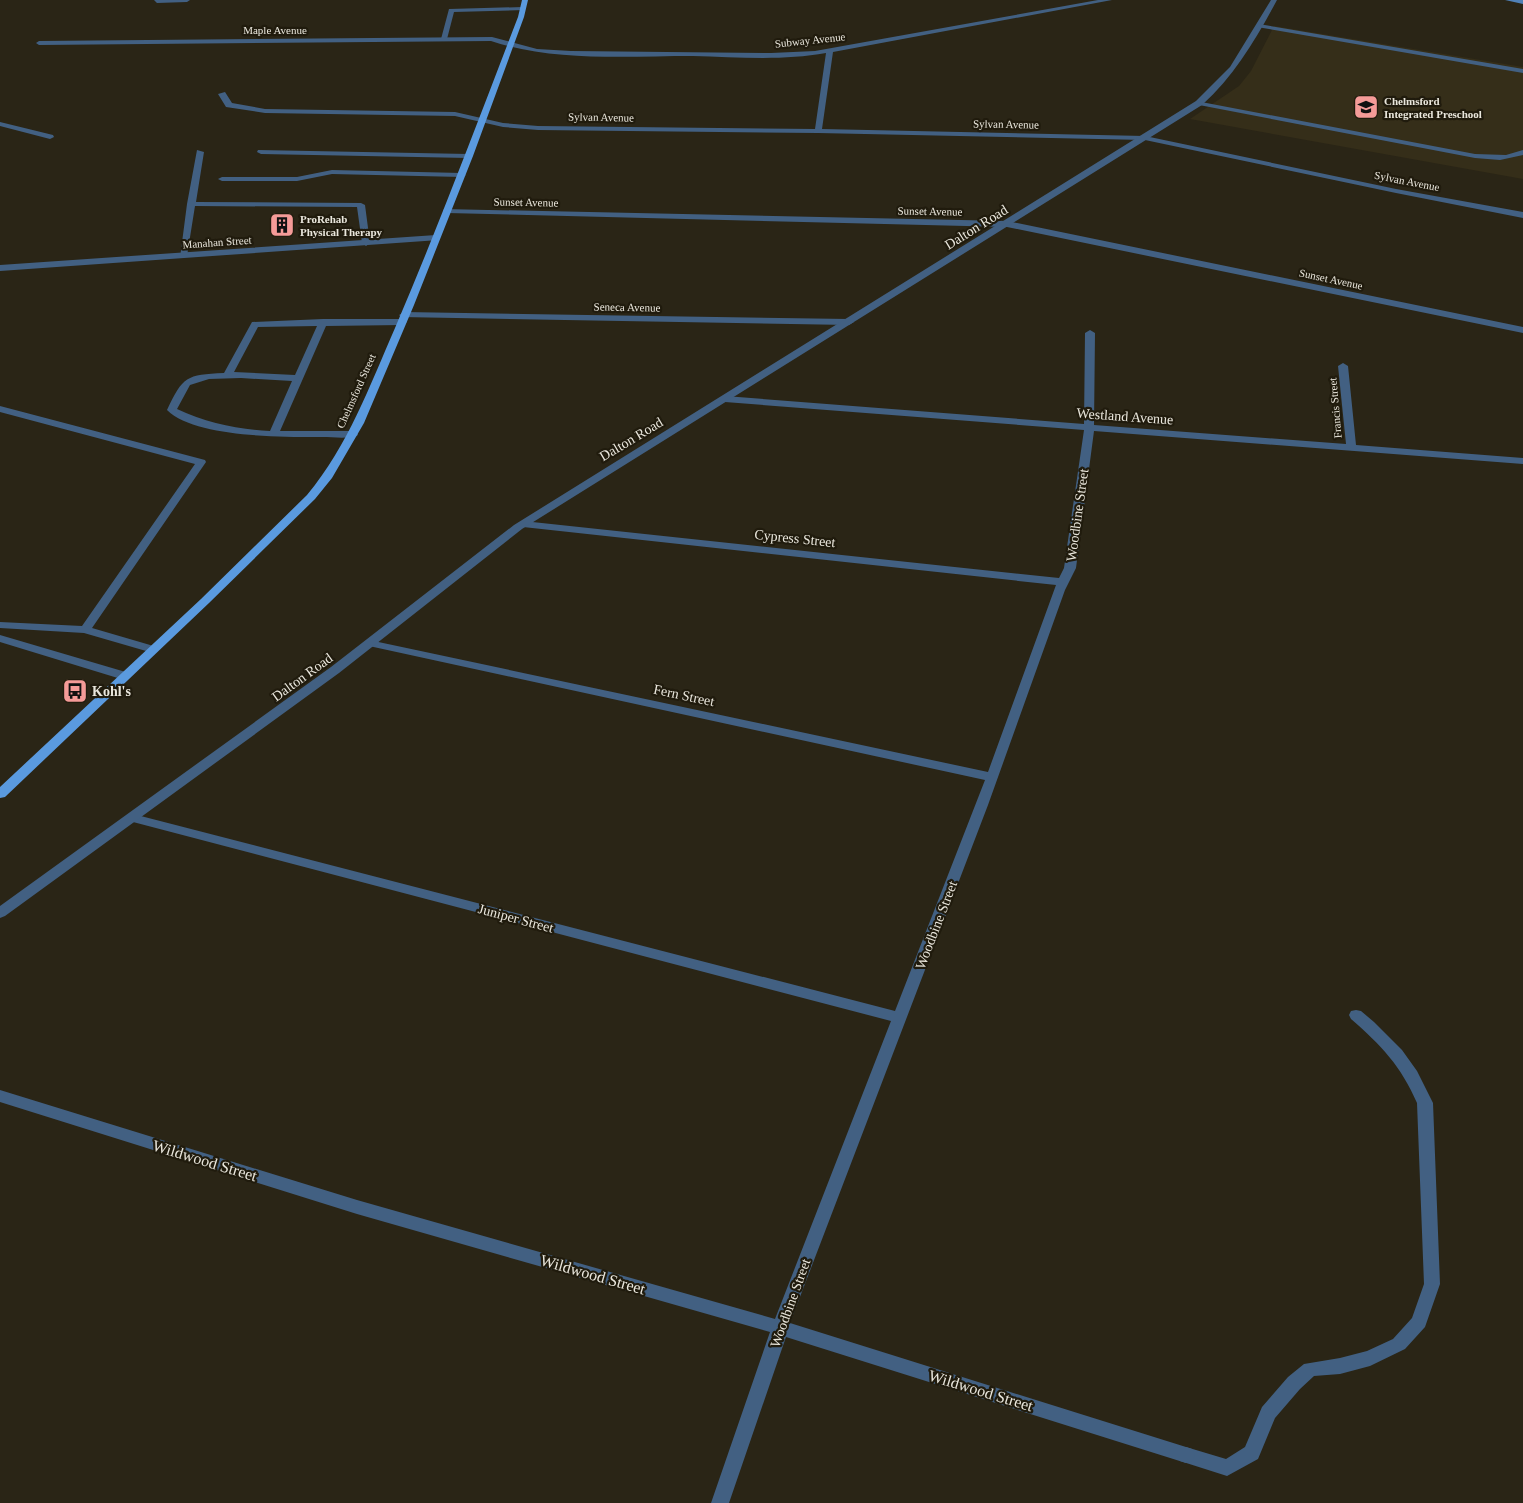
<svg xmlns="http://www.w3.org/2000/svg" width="1523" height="1503" font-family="Georgia,serif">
  <rect width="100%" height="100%" fill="#2a2516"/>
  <path fill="#352e19" d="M1274 26 1523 67V179L1190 119 1239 86 1251 71Z"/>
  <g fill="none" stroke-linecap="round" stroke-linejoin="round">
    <path fill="#426082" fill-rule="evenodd" d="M154 0H190L187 2 157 3Z
      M523 7 525 8V10L454 12 447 39 444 41 441 39 449 9Z
      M1259 24 1523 69V73L1257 27V25Z
      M1196 101 1475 154 1506 155 1523 150V155L1500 160 1475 158 1199 105H1196Z
      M197 150 204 152 196 202 361 203 365 205 370 243 366 246 362 243 357 207 195 206 187 256 180 258 187 204Z
      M258 150 469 154 473 156 469 158 261 154 257 152Z
      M332 170 462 173 466 175 462 177 332 174 297 181H222L218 179 222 177H297Z
      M323 319H402L407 322 402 325 326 326 280 431H353L358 434 357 436C346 439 333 437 322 437 284 437 195 438 167 410 183 376 186 375 224 373L252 322ZM317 326 295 375 234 372 258 327ZM241 378 292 381 270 431C237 429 207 423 177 409L190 385 209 379Z
      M0 406 205 460 206 462 92 628 157 647 159 649 157 651 153 653 84 633 0 628V622L82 626 195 464 0 412Z
      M0 635 129 673 131 676 125 680 121 679 0 642Z
      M1356 1010 1361 1011 1374 1022 1402 1050 1417 1071 1433 1103 1440 1284 1425 1327 1405 1349 1370 1366 1340 1374 1314 1376 1300 1389 1275 1418 1258 1459 1227 1476 1180 1461 1177 1455 1180 1449 1186 1447 1226 1459 1245 1447 1262 1407 1288 1377 1304 1364 1340 1358 1367 1351 1393 1339 1412 1318 1424 1284 1417 1103C1401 1066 1381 1045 1351 1019L1349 1015 1351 1011Z"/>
    <path fill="#426082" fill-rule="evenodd" d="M1098 0H1112L833 52 822 129 1145 136 1396 189 1523 212V218L1396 193 1145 140 818 133 538 130 503 127 455 116 265 113 226 107 218 94 225 92 232 103 265 109 455 112 503 123 538 126 815 129 826 53C783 61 736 57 693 56 626 56 555 62 491 41L39 45 36 43 39 41 492 37 537 49 571 51 771 53 815 51Z
      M0 122 53 135 54 137 50 139 0 126Z
      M444 209 1007 221 1523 327V333L1007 227 447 213 443 211Z
      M436 235 439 236V240L0 271V265Z
      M404 312 849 319 854 322 849 325 401 317 399 315Z
      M1090 330 1095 333 1094 425 1346 444 1338 366 1343 363 1348 366 1356 445 1523 458V464L1094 431 1076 568 1065 590 988 805 790 1323 1186 1447 1192 1449 1195 1455 1192 1461 1186 1463 786 1337 729 1503H711L770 1332 357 1214 0 1102V1090L357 1200 775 1319 891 1021 133 822 126 818 133 814 895 1011 985 780 369 646 363 643 369 640 988 772 1056 585 523 527 518 524 523 521 1059 578 1064 568 1084 430 725 402 720 399 725 396 1084 424 1085 333Z"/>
    <path fill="#426082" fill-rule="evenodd" d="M1271 0H1277C1256 39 1235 75 1202 105L522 529 339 673 5 916 0 918V906L331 667 514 525 1196 101 1230 67Z"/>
    <path fill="#5081b7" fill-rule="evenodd" d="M1505 0H1523V4Z"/>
    <path fill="#5a9adf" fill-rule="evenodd" d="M522 0H528L524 17 473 156 414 305 364 423 332 478 315 499 209 603 5 797 0 798V787L201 599 307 495C348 446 370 385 395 328 439 225 478 121 518 17Z"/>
  </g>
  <defs>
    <symbol id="school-square" viewBox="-11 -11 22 22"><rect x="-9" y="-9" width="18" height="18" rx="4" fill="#f59b98" stroke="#201b0d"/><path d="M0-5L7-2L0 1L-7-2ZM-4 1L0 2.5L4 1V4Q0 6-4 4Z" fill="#111"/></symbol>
    <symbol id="building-square" viewBox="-11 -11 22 22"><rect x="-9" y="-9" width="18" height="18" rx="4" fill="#f59b98" stroke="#201b0d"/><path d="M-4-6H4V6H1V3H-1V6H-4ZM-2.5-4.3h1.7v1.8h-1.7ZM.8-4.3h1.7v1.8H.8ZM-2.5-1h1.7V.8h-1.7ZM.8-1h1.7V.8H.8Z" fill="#111"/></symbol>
    <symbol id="bus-square" viewBox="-11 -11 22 22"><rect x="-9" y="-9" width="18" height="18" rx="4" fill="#f59b98" stroke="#201b0d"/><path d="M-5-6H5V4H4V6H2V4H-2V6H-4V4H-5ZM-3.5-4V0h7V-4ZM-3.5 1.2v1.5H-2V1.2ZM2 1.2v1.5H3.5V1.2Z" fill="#111"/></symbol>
  </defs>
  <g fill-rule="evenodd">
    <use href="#school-square" x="1352" y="93" width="28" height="28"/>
    <use href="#building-square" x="268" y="211" width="28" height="28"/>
    <use href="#bus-square" x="61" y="677" width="28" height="28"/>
  </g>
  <g text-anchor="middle" stroke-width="4.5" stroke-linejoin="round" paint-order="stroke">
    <g font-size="11" fill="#eae7dd" stroke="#201b0d">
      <text x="275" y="34">Maple Avenue</text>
      <text transform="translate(810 40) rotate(-6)" y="4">Subway Avenue</text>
      <text transform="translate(601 117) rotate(1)" y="4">Sylvan Avenue</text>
      <text transform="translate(1006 124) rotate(1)" y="4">Sylvan Avenue</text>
      <text transform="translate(1407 181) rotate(11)" y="4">Sylvan Avenue</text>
      <text transform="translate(526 202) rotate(1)" y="4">Sunset Avenue</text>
      <text transform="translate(930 211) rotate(1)" y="4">Sunset Avenue</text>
      <text transform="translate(217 242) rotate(-4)" y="4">Manahan Street</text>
      <text transform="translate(1331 279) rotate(12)" y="4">Sunset Avenue</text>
      <text transform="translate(627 307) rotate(1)" y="4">Seneca Avenue</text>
      <text transform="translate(356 391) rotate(-66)" y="4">Chelmsford Street</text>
      <text transform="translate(1335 408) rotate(-95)" y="4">Francis Street</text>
    </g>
    <g font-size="11" font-weight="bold" fill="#eae7dd" stroke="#201b0d" text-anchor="start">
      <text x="1384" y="105">Chelmsford<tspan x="1384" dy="13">Integrated Preschool</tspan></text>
      <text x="300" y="223">ProRehab<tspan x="300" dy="13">Physical Therapy</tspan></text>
    </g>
    <g font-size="14" fill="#eae7dd" stroke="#201b0d">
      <text transform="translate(976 227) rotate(-32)" y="5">Dalton Road</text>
      <text transform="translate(1125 416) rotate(4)" y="5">Westland Avenue</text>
      <text transform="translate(631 439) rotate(-31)" y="5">Dalton Road</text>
      <text transform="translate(1077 515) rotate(-82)" y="5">Woodbine Street</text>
      <text transform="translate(795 538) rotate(6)" y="5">Cypress Street</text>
      <text transform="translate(302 677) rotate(-36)" y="5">Dalton Road</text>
      <text transform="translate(684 695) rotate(12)" y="5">Fern Street</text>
      <text transform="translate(516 918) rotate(15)" y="5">Juniper Street</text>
      <text transform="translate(936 925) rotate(-69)" y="5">Woodbine Street</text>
      <text transform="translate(790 1303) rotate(-70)" y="5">Woodbine Street</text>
    </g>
    <g font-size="14" font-weight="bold" fill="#eae7dd" stroke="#201b0d" text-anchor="start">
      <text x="92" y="696">Kohl's</text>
    </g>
    <g font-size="16" fill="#eae7dd" stroke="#201b0d">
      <text transform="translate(205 1160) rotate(17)" y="6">Wildwood Street</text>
      <text transform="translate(593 1274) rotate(16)" y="6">Wildwood Street</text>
      <text transform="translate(981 1390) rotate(17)" y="6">Wildwood Street</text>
    </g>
  </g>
</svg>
